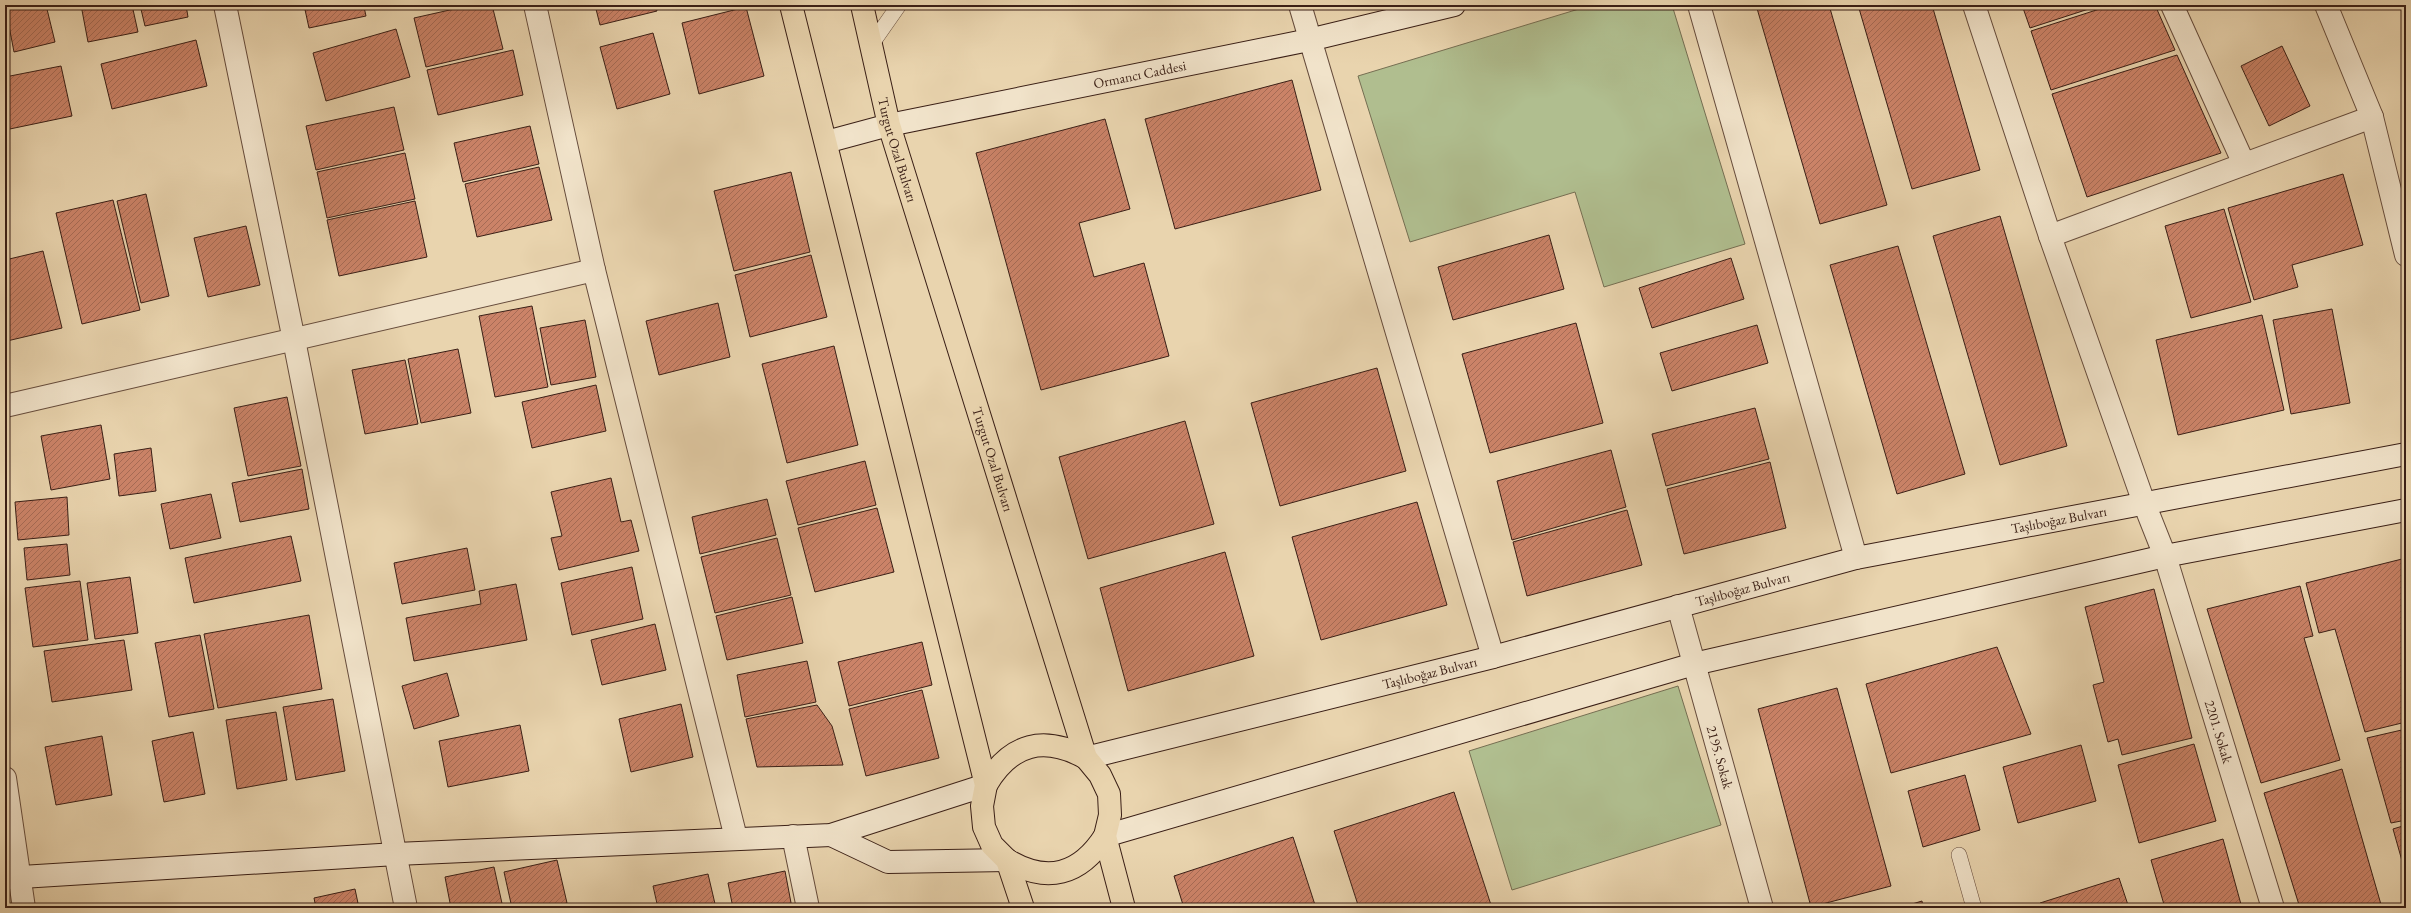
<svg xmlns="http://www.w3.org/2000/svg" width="2411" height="913" font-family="'EB Garamond',serif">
  <defs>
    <pattern id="building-hatch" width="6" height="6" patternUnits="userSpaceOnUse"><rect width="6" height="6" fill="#cb8368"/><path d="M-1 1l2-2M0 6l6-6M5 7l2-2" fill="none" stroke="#a66b55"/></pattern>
  </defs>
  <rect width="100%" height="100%" fill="#e9d4ae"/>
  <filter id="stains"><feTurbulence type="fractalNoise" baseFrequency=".005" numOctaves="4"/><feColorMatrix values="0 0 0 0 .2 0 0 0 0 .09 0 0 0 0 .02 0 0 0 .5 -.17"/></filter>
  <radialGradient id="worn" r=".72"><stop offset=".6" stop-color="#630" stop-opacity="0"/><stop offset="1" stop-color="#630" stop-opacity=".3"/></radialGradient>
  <path fill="#b0be8f" stroke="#756e52" d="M1592 5H1672L1745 244 1604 287 1575 192 1410 242 1358 76Z
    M1678 686 1721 825 1512 890 1469 751Z"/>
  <path fill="url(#building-hatch)" stroke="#3a1f16" d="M5 5H46L55 42 14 52Z
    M81 5H132L138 32 88 42Z
    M140 5H186L188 17 145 26Z
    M304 5H372L364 7 366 16 309 28Z
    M472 5H492L503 49 426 67 414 18Z
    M595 5H655L657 11 600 25Z
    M1756 5H1829L1887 205 1820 224Z
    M1858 5H1932L1980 170 1912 189Z
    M2022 5H2101L2030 28Z
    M2112 5H2155L2175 50 2051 90 2031 31Z
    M746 7 764 76 699 94 682 23Z
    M396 29 410 77 326 101 313 53Z
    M653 33 670 94 617 109 600 47Z
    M196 40 207 86 112 109 101 64Z
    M2282 46 2310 106 2269 126 2241 66Z
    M513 50 523 95 438 115 427 70Z
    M2177 55 2221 153 2087 197 2052 94Z
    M61 66 72 116 5 130V77Z
    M1292 80 1321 190 1175 229 1145 119Z
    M394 107 404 150 316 170 306 126Z
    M1105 119 1130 209 1079 223 1094 277 1144 263 1169 356 1041 390 976 153Z
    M530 126 539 164 463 182 454 143Z
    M405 153 415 199 327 218 317 172Z
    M539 167 552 220 477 237 465 184Z
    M791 172 810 252 734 271 714 191Z
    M2343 174 2363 245 2292 265 2298 287 2254 300 2228 208Z
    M146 194 169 296 141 303 117 201Z
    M113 200 140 310 82 324 56 213Z
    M415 201 427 257 339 276 327 220Z
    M2224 209 2251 302 2191 318 2165 226Z
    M2000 216 2067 446 2000 465 1933 236Z
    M246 226 260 285 208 297 194 238Z
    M1549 235 1564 289 1453 320 1438 267Z
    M1898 246 1965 474 1897 494 1830 265Z
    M43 251 62 328 7 341 5 260Z
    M811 255 827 317 750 337 735 275Z
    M1731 258 1744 299 1652 328 1639 288Z
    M718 303 730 357 659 375 646 321Z
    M532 306 548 387 495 397 479 316Z
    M2332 309 2350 403 2291 414 2273 320Z
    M2262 315 2284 410 2178 435 2156 340Z
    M585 320 596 377 551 385 540 328Z
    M1576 323 1603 423 1490 453 1462 354Z
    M1757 325 1768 363 1672 391 1660 353Z
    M834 346 858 445 787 463 762 364Z
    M458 349 471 413 421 423 408 359Z
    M405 360 418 424 365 434 352 370Z
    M1377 368 1406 471 1280 506 1251 403Z
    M596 385 606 431 532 448 522 402Z
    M287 397 301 466 248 476 234 408Z
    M1755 408 1769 459 1666 486 1652 434Z
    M1185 421 1214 524 1088 559 1059 457Z
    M101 425 110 479 51 490 41 436Z
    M151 448 156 491 119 496 114 454Z
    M1611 450 1626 507 1512 540 1497 481Z
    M865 461 876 505 798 525 786 481Z
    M1770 462 1786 528 1684 554 1667 489Z
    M302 469 309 509 240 522 232 483Z
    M611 478 621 522 631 520 639 551 559 570 551 538 562 536 551 492Z
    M211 494 221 538 170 549 161 504Z
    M67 497 69 535 18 540 15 502Z
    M767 499 776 535 700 554 692 517Z
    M1417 502 1447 605 1321 640 1292 537Z
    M877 508 894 572 815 592 798 528Z
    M1627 510 1642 565 1527 596 1513 542Z
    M291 536 301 581 194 603 185 558Z
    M777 538 791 595 715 613 701 557Z
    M67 544 70 575 27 580 24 548Z
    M467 548 475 590 402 604 394 563Z
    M1225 552 1254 656 1128 691 1100 588Z
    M2406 558V722L2365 732 2335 629 2319 633 2306 583Z
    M632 567 643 619 572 635 561 583Z
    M130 577 138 633 95 639 87 583Z
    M80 581 88 640 33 647 25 588Z
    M516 584 527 640 414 661 406 618 481 604 479 591Z
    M2300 586 2313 636 2304 638 2340 760 2261 783 2207 609Z
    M2154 589 2192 738 2122 755 2118 739 2108 742 2093 685 2104 682 2085 607Z
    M792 597 803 643 727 660 716 616Z
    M309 615 322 689 218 708 204 634Z
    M655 624 666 670 602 685 591 640Z
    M200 635 214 709 169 717 155 643Z
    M124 640 132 690 52 702 44 651Z
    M922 642 932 685 849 706 838 662Z
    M1997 647 2031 734 1891 773 1866 684Z
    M807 661 816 702 745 717 737 675Z
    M447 673 459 716 414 729 402 686Z
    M1837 688 1891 886 1811 907 1758 709Z
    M922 690 939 758 866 776 849 709Z
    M333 699 345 771 296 780 283 707Z
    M681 704 693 757 631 772 619 719Z
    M817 705 832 726 843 765 757 767 746 719Z
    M276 712 287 780 237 789 226 720Z
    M520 725 529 771 448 787 439 741Z
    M2406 729V820L2391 823 2367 738Z
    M193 732 205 794 164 802 152 741Z
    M102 736 112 795 56 805 45 747Z
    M2194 744 2216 821 2139 843 2118 765Z
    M2081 745 2096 801 2018 823 2003 767Z
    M2342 769 2382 908H2300L2264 793Z
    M1965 775 1980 830 1923 847 1908 791Z
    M1454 792 1492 908H1359L1334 831Z
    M2406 825V875L2393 829Z
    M1293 837 1316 908H1184L1174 876Z
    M2223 839 2242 908H2165L2151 860Z
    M557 860 567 903 543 908H512L504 872Z
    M494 867 503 908H451L445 877Z
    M785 871 792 908H733L728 883Z
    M708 874 716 908H658L653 886Z
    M2119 878 2129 908H2041L2040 903Z
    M355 889 359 908H316L314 898Z
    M1922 901 1923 908H1899Z"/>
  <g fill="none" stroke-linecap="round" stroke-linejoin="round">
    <defs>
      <path id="lane" d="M871 45 899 5
        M1959 855 1974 908"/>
      <g id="street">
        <path d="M225 5 294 340 406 908"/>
        <path d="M535 5 594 270 736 838"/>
        <path d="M1300 5 1493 657"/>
        <path d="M1699 5 1856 558"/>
        <path id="s1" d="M1974 5 2050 236 2144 503 2165 556 2273 908"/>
        <path d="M2172 5 2244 164"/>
        <path d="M2326 5 2372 117 2406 255"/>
        <path d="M2050 236 2372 117"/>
        <path d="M5 406 594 270"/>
        <path id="s2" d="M1678 606 1762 908"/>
        <path d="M5 778 24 908"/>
        <path d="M793 836 808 908"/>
      </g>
      <g id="secondary">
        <path id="s3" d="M826 142 889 125 1309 40 1454 5"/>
        <path id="s4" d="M1086 758 1493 657 1856 558 2406 454"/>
        <path d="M831 835 888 862 1007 860"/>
        <path d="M1105 836 1694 664 2165 556 2406 510"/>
        <path d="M5 878 396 854 831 835 986 785"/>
      </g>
      <g id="primary">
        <path d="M791 5 986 785 982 806 984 827 992 845 1007 860 1023 908"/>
        <path id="s5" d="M862 5 889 125 1086 758 1100 775 1109 794 1110 815 1105 836 1124 908"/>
        <path d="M986 785C1011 743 1044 735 1086 758"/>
        <path d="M1007 860C1047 884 1080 875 1105 836"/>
      </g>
    </defs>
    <use href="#lane" stroke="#664c3c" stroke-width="16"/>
    <use href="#street" stroke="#664c3c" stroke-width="24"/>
    <use href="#secondary" stroke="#3a1f16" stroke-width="24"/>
    <use href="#primary" stroke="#3a1f16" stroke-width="24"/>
    <use href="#lane" stroke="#f1e3ca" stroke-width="15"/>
    <use href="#street" stroke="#f1e3ca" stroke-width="22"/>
    <use href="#secondary" stroke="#f1e3ca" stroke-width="22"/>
    <use href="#primary" stroke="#e9d4ae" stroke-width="22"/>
  </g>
  <g text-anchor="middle" stroke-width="3" stroke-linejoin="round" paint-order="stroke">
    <g font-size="14" fill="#3a1f16" stroke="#f1e3ca">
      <text dy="5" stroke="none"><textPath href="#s3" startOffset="321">Ormancı Caddesi</textPath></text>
      <text dy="5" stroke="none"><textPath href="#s5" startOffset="149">Turgut Ozal Bulvarı</textPath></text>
      <text dy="5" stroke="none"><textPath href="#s5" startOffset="473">Turgut Ozal Bulvarı</textPath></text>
      <text dy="5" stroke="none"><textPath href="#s4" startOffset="1002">Taşlıboğaz Bulvarı</textPath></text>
      <text dy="5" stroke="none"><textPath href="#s4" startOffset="678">Taşlıboğaz Bulvarı</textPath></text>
      <text dy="5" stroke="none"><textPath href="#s4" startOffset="354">Taşlıboğaz Bulvarı</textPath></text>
      <text dy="5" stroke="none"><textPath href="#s1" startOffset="767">2201. Sokak</textPath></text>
      <text dy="5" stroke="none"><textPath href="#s2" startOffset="157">2195. Sokak</textPath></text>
    </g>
  </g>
  <rect width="2411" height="913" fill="none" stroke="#e9d4ae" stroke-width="20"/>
  <rect x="6" y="6" width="2399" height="901" fill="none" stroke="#3a1f16" stroke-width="2"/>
  <rect x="10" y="10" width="2391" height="893" fill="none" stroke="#3a1f16"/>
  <rect width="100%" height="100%" filter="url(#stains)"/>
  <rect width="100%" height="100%" fill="url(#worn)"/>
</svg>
